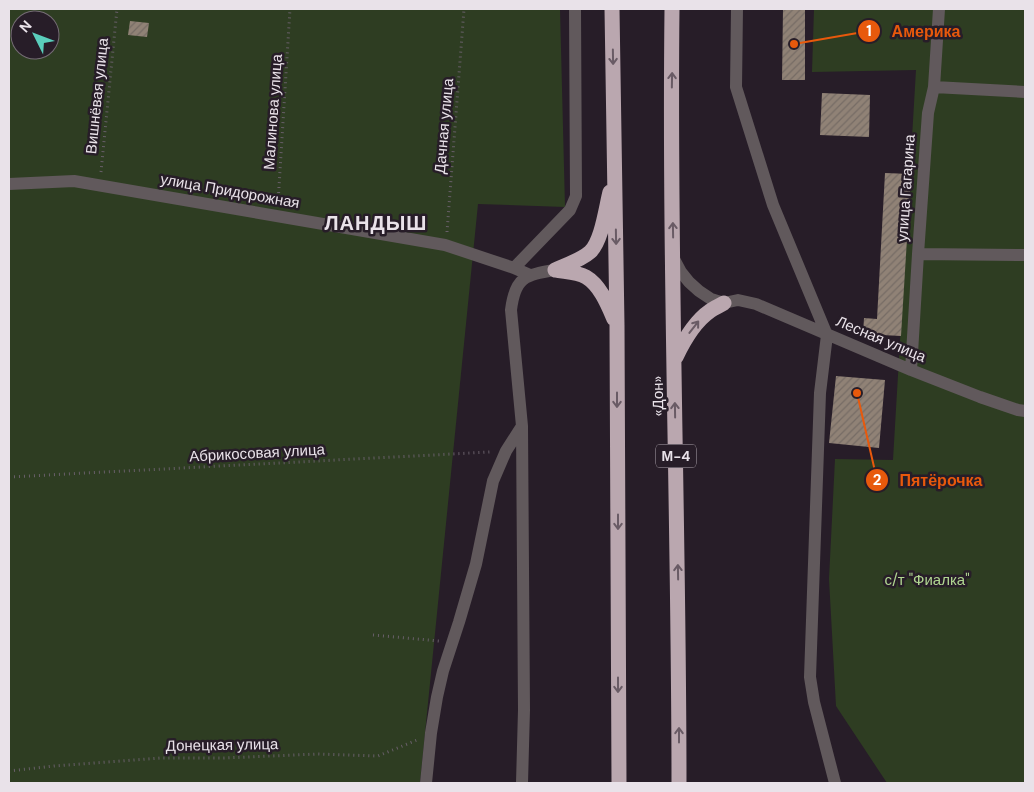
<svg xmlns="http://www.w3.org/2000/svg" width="1034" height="792" font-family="'DM Sans',sans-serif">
  <defs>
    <pattern id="building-hatch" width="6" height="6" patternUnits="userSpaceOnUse" patternTransform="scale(1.25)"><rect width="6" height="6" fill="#908276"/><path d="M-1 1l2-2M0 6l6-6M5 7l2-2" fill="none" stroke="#766c65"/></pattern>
  </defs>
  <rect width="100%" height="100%" fill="#271d28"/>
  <path fill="#2e3d22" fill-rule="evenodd" d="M9 9H560L565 207 478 204 420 783H9ZM20 20H50V50H20Z
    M814 9H1025V783H887L836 706 829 579 835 459 893 460 916 70 812 72Z"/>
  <path fill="url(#building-hatch)" d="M783 9H805V80H782Z
    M130 21 149 23 147 37 128 35Z
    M822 93 870 95 869 137 820 135Z
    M885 173 911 174 901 336 863 334 864 318 877 319Z
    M836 376 885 380 879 448 829 443Z"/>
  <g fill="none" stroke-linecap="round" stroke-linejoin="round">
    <path stroke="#685f69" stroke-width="3" stroke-dasharray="1 4" stroke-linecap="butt" d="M101 172 117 9
      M278 203 290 9
      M447 232 464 9
      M9 477 490 452
      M373 635 439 641
      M9 771 54 766 161 758H224L318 754 378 756 417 740"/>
    <path stroke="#61595c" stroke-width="12" d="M737 9 736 87 773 205 827 335 820 393 810 677 814 702 835 783
      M934 87 1025 92
      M9 184 74 181 445 245 514 268 530 275
      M918 254 1025 255
      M673 257 681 272 689 282 699 291 711 299 724 303 738 300 756 304 911 370 980 397 1018 410 1025 411
      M514 268 570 210 576 196 575 9
      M911 370 918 254 928 113 934 87 939 9
      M426 783 431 733 437 697 443 671 459 622 476 564 493 481 506 451 522 426
      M522 783 524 710 522 426 511 310C515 277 525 275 555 270"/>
    <path stroke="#baa7af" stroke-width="15" d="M612 9 617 325 619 783
      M672 9C669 267 679 525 679 783
      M555 270C566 265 581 260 590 252 602 241 606 207 610 192
      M555 270C565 272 577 272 586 277 600 285 608 305 614 319
      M676 357C684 340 694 322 710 311 714 308 719 306 724 303"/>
  </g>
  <defs><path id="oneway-shaft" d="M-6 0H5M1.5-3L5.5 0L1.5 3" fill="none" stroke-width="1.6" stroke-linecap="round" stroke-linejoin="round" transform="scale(1.25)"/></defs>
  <g stroke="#695b65">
    <use href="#oneway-shaft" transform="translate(613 57) rotate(89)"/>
    <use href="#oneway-shaft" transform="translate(672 80) rotate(-89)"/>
    <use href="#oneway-shaft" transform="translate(673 230) rotate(-91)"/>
    <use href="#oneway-shaft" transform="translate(616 237) rotate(89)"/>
    <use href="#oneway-shaft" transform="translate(694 327) rotate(-52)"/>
    <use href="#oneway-shaft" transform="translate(617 400) rotate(90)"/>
    <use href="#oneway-shaft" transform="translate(675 410) rotate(-91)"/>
    <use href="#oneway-shaft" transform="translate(618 522) rotate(90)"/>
    <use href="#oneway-shaft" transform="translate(678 572) rotate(-91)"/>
    <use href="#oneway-shaft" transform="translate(618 685) rotate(90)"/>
    <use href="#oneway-shaft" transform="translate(679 735) rotate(-90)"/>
  </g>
  <g text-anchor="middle" stroke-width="5" stroke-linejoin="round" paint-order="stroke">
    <rect fill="#271d28" stroke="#afa7af" stroke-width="1" x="656" y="444.5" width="40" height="23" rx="4"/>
    <g font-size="14" font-weight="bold" fill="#e9e2e9">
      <text x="676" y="461">М-4</text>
    </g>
    <g font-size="15" fill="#e9e2e9" stroke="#271d28">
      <text transform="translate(97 96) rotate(-84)" y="5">Вишнёвая улица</text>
      <text transform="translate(273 112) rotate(-86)" y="5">Малинова улица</text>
      <text transform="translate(444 126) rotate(-85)" y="5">Дачная улица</text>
      <text transform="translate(906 188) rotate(-86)" y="5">улица Гагарина</text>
      <text transform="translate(230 191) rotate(10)" y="5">улица Придорожная</text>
      <text transform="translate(881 339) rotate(23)" y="5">Лесная улица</text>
      <text transform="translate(658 396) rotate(-91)" y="5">«Дон»</text>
      <text transform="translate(257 453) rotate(-3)" y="5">Абрикосовая улица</text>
      <text transform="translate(222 745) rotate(-1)" y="5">Донецкая улица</text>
    </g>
    <g font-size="15" fill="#b1d791" stroke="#271d28">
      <text x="927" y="585">с/т "Фиалка"</text>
    </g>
    <g font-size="20" font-weight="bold" letter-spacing="1" fill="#e9e2e9" stroke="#271d28">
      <text x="376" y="230">ЛАНДЫШ</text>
    </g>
  </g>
  <path fill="none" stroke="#e8590c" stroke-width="2" d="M794 44L869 31M857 393L877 480"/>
  <g fill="#e8590c" stroke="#271d28" stroke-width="2">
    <circle cx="794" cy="44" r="5"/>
    <circle cx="857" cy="393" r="5"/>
    <circle cx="869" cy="31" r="12"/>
    <circle cx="877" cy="480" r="12"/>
  </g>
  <g font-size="15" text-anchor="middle" font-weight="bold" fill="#fff">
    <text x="869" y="36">1</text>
    <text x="877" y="485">2</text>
  </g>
  <g font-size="16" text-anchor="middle" font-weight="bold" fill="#e8590c" stroke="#271d28" stroke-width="5" stroke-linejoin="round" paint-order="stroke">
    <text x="926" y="37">Америка</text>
    <text x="941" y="486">Пятёрочка</text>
  </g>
  <rect width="1034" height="792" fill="none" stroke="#e9e2e9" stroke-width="20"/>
  <g transform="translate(35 35) rotate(312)"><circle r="24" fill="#271d28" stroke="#756c75"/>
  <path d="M0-4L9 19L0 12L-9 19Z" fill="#5acebc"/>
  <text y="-8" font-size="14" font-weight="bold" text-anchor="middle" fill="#e9e2e9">N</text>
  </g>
</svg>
